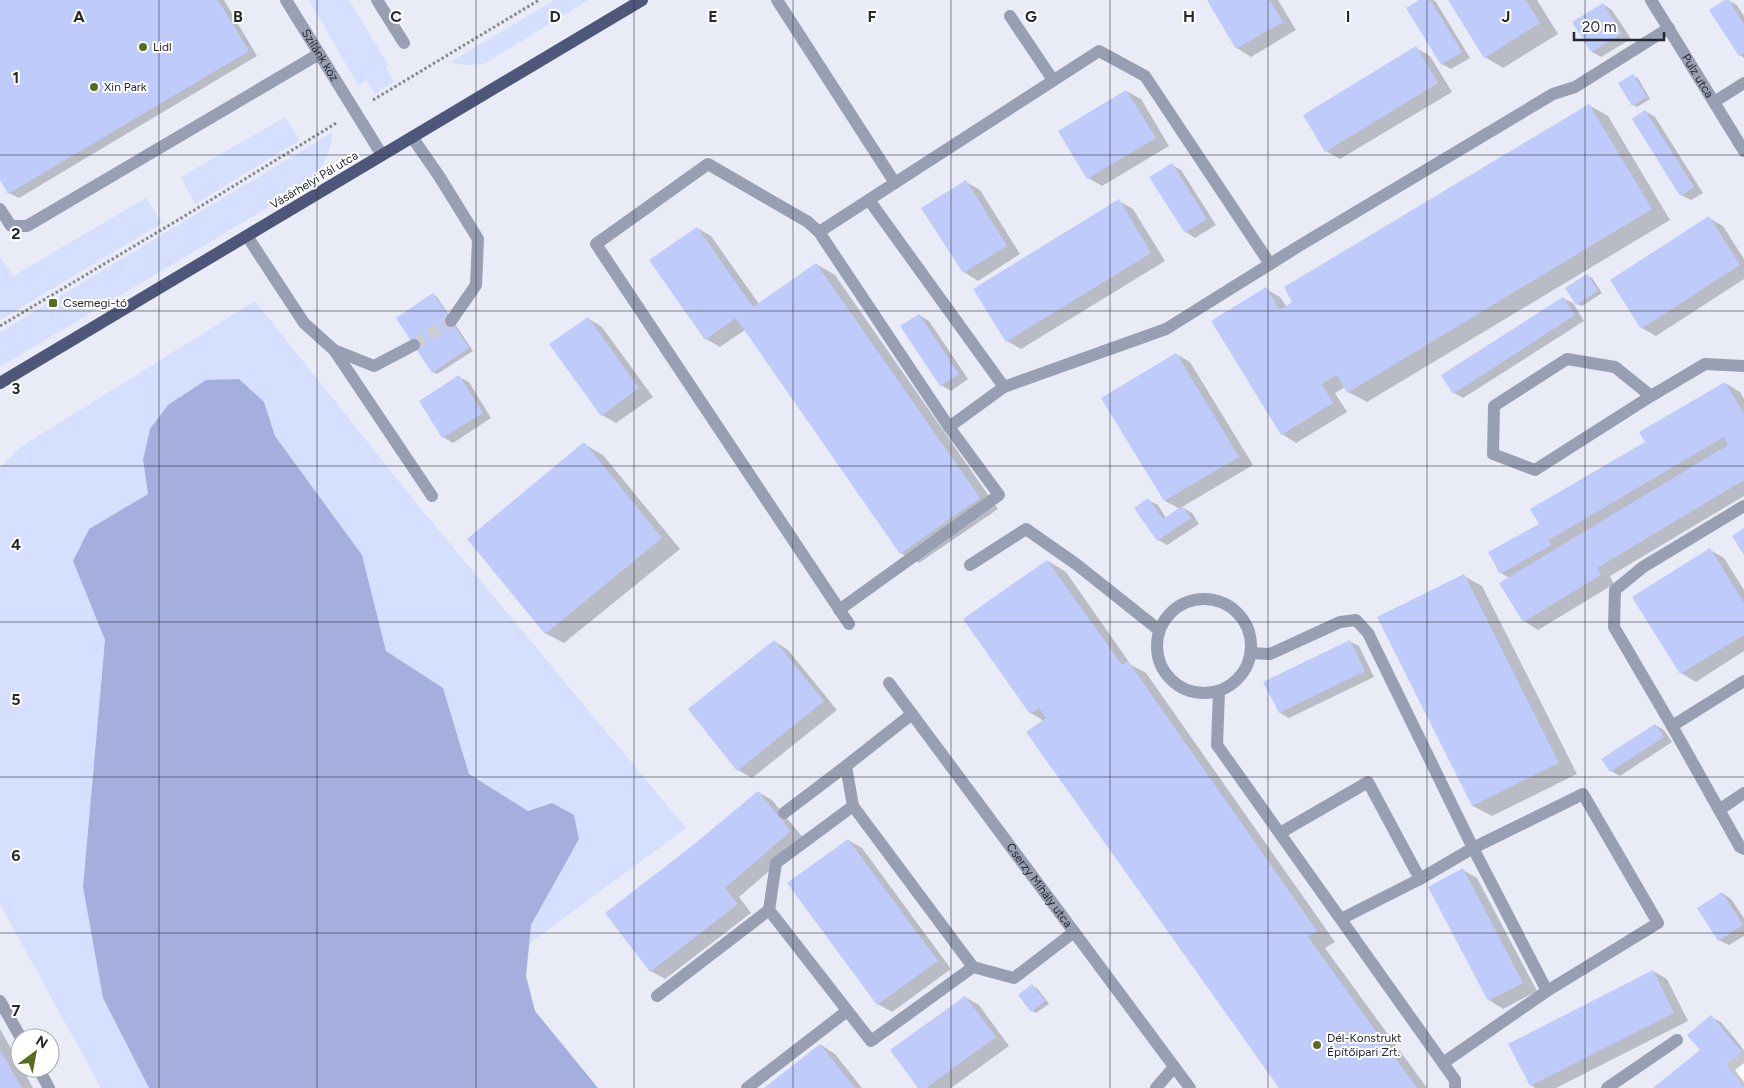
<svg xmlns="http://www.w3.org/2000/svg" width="1744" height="1088" font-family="Figtree,sans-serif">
  <rect width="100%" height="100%" fill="#f7f8fc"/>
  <path fill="#e9ecf7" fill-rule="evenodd" d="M0 0H1744V1045L1688 1088H0ZM20 1038H50V1068H20Z"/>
  <path fill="#d6dffe" d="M309 0H349L389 66 386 67 394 82 375 94 366 80 358 85Z
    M554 0H589L486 63C473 66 463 66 450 62Z
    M285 117 300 140 195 204 181 177Z
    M333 132C328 161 323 170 299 189L0 367V332Z
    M146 198 162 223 0 320V256L13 276Z
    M255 301 418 505 686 828 529 944 531 925 579 839 552 803 528 811 469 774 443 688 386 651 362 555 275 436 264 402 143 460 148 494 89 529 73 561 105 640 83 887 103 998 149 1088H101L0 904V467L19 448Z"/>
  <path fill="#a4afde" d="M239 379 264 402 275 436 362 555 386 651 443 688 469 774 528 811 552 803 574 815 579 839 531 925 526 976 535 1011 598 1088H149L103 998 83 887 105 640 73 561 89 529 148 494 143 460 150 429 168 405 206 380Z"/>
  <path fill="#0003" d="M0 0H224L257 56 19 198 9 193 0 178Z
    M1208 0H1278L1296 30 1251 57 1237 48Z
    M1421 0H1433L1436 2 1470 58 1451 69 1442 64Z
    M1449 0H1537L1558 34 1503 68 1485 57Z
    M1727 0 1737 5 1744 16V58L1740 55Z
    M1603 4 1612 10 1631 39 1601 57 1592 52 1574 22Z
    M1416 48 1430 56 1452 92 1340 159 1326 151Z
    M1633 76 1638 78 1650 99 1637 107 1633 105Z
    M1126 91 1141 99 1169 146 1102 186 1088 178Z
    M1589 105 1608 116 1670 220 1367 402 1348 392 1345 387 1335 393 1347 412 1296 443 1282 434 1266 289 1280 297 1287 307Z
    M1645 111 1655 117 1703 193 1691 200 1681 195Z
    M1172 165 1181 170 1216 225 1195 238 1186 232Z
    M966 182 980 190 1020 254 978 281 964 272Z
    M1119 201 1133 209 1165 261 1021 349 1007 341Z
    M1709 218 1723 226 1744 259V279L1656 336 1642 328Z
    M697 228 711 236 759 304 816 264 835 275 998 509 919 563 901 553 745 330 720 347 706 339Z
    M1587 276 1592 278 1602 293 1582 306 1577 304Z
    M433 294 437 297 473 351 437 374 433 372Z
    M1563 298 1573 303 1584 321 1463 398 1454 393Z
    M919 315 929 321 968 379 951 391 941 385Z
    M588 318 602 327 653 397 616 423 602 415Z
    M1176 354 1190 362 1253 465 1182 507 1192 513 1199 524 1167 545 1158 540 1148 500 1158 505 1166 518 1180 509 1165 501 1103 398Z
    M459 377 469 382 491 418 453 443 443 437 420 402Z
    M1725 383 1740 392 1744 399V496L1610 576 1614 584 1538 630 1524 621 1501 584 1510 578 1501 573 1541 524Z
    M584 444 603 455 680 549 564 643 545 633Z
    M1710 550 1724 558 1744 590V651L1696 682 1681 673 1633 597Z
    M1048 561 1066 572 1131 665 1146 673 1335 942 1325 948 1427 1088H1281L1044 721 1031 713 965 619Z
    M1464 576 1482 586 1577 774 1492 816 1473 806 1379 618Z
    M774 641 788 650 837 710 752 778 738 770Z
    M1349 641 1359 646 1374 677 1289 718 1280 713Z
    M1655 725 1664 730 1672 742 1620 776 1611 771Z
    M758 792 772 800 805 840 739 897 751 913 665 979 651 971 607 914 693 847Z
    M848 840 862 848 951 969 892 1012 878 1004Z
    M1463 870 1477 878 1537 991 1503 1009 1489 1000Z
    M1722 893 1731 899 1744 918V936L1729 945 1719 940Z
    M1653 971 1667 979 1688 1021 1556 1088H1535L1531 1085Z
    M1032 986 1037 988 1049 1004 1036 1013 1032 1011Z
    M965 997 979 1005 1009 1046 951 1088H919Z
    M1711 1017 1721 1022 1744 1050V1063L1735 1070 1744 1082V1088H1655L1701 1050Z
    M0 1029 20 1064V1068H22L33 1088H0Z
    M821 1045 835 1054 862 1088H766Z"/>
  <path fill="#bfcbfb" d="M0 0H218L249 51 8 194 0 180Z
    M1207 0H1270L1283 22 1236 49Z
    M1419 0H1430L1462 52 1441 65 1406 8Z
    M1448 0H1526L1540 23 1484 58Z
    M1725 0H1729L1744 25V53L1739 56 1709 10Z
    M1603 3 1622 34 1591 52 1572 22Z
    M1416 46 1438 83 1325 152 1303 115Z
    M1633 74 1647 97 1632 106 1618 83Z
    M1126 90 1156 138 1087 179 1058 131Z
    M1589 104 1652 209 1347 393 1337 375 1322 384 1333 403 1281 435 1211 321 1266 287 1280 310 1292 302 1284 287Z
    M1645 110 1694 187 1680 196 1632 119Z
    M1172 163 1207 219 1185 233 1149 177Z
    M966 180 1007 246 963 273 921 208Z
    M1119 199 1151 253 1006 342 973 289Z
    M1709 216 1740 265 1641 329 1610 280Z
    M697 227 753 307 816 263 980 498 900 554 736 318 705 340 649 260Z
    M1587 274 1598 291 1576 305 1565 288Z
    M433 293 469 348 432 373 396 318Z
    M1563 297 1575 315 1453 394 1441 375Z
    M919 314 959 374 940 386 900 326Z
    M588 317 639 388 601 416 549 344Z
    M1176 353 1239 457 1164 501 1101 398Z
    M459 375 483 413 442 438 419 401Z
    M1725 382 1744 414V480L1597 568 1601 575 1523 622 1499 583 1728 445 1724 437 1549 540 1551 545 1500 574 1488 552 1539 524 1530 509 1645 442 1639 432Z
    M584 442 662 538 545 634 467 539Z
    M1148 498 1163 519 1182 506 1191 518 1157 541 1134 508Z
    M1744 528V555L1732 536Z
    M1710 548 1744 603V635L1680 674 1632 597Z
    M1047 560 1122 665 1128 661 1317 931 1308 937 1417 1088H1279L1026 732 1046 718 1039 708 1030 714 963 619Z
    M1464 574 1559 763 1472 806 1377 617Z
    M774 640 824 701 737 771 688 709Z
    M1350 640 1365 671 1279 713 1263 682Z
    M1655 724 1664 737 1610 772 1601 759Z
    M758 791 791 831 725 888 738 904 650 972 605 913 692 846Z
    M848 839 938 961 877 1005 787 883Z
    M1463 868 1523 983 1488 1001 1428 887Z
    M1722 892 1743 925 1718 941 1697 908Z
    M1653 970 1674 1013 1530 1086 1508 1044Z
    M1032 984 1045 1001 1031 1012 1018 995Z
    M965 996 996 1037 926 1088H918L890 1050Z
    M1711 1015 1742 1052 1726 1064 1744 1088H1653L1700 1050 1687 1035Z
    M820 1044 855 1088H764Z
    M0 1050 22 1088H0Z"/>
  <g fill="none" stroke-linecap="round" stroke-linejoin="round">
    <path stroke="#cdced3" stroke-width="12" stroke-dasharray="12 6" stroke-linecap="butt" d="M414 345 451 321"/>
    <path stroke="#86878d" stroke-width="3" stroke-dasharray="2.5 2.5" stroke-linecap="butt" d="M373 100 539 0
      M0 326 183 217 338 122"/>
    <g stroke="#999fb3" stroke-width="12">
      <path id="s1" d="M286 0 382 155"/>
      <path d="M377 0 404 43"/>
      <path d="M777 0 895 183"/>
      <path id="s2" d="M1651 0 1744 151"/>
      <path d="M1010 16 1053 80"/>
      <path d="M1714 102 1744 83"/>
      <path d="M412 137 439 176 478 239 476 285 451 321"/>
      <path d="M869 200 1004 387"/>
      <path d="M0 209 11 226H27L319 54"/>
      <path d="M819 232 1099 51 1145 76 1270 264"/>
      <path d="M247 236 304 323 334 350 374 366 414 345"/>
      <path d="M334 350 432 496"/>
      <path d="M1651 396 1615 367 1567 359 1494 406 1493 454 1535 470 1651 396 1705 364 1744 366"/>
      <path d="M970 565 1026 529 1076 564 1159 630"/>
      <circle cx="1204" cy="646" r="47"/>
      <path d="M839 610 999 495 949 427"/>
      <path d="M849 624 596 244 708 164 808 222 819 232 949 427 1004 387 1166 329 1299 246 1553 94 1575 87 1669 28"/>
      <path d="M1251 653 1270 654 1340 622 1356 620 1368 633 1473 848 1420 879 1341 919"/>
      <path d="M1744 681 1672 726 1740 847 1744 849"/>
      <path id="s3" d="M889 683 1190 1088"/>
      <path d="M1219 691 1217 745 1455 1080V1088"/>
      <path d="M912 714 846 766 853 806 776 863 769 910 871 1041 973 967 1014 978 1074 932"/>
      <path d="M1672 726 1614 627 1615 590 1643 567 1744 506"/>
      <path d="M853 806 973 967"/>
      <path d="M1719 810 1744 793"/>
      <path d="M784 813 846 766"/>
      <path d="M1280 833 1368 782 1420 879"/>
      <path d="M657 996 769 910"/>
      <path d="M0 1001 21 1038"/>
      <path d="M1443 1063 1547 991 1473 848 1583 794 1658 923 1547 991"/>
      <path d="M38 1068 49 1088"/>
      <path d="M747 1088 847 1011"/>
      <path d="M1156 1088 1174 1067"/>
      <path d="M1607 1088 1677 1040"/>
    </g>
    <path stroke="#4e5679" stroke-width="12" d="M0 383 642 0"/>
  </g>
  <path fill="none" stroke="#262830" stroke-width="1" stroke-opacity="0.55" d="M159 0V1088M317 0V1088M476 0V1088M634 0V1088M793 0V1088M951 0V1088M1110 0V1088M1268 0V1088M1427 0V1088M1585 0V1088M0 155H1744M0 311H1744M0 466H1744M0 622H1744M0 777H1744M0 933H1744"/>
  <g fill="#566d1d" stroke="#fff" stroke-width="2">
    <circle cx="143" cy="47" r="5"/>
    <circle cx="94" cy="87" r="5"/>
    <rect x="48" y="298" width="10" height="10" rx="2.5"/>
    <circle cx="1317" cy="1045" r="5"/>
  </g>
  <g text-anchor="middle" stroke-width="4" stroke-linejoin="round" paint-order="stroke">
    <g font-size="12" fill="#262830" stroke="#fff" text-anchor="start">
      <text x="153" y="51">Lidl</text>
      <text x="104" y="91">Xin Park</text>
      <text x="63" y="307">Csemegi-tó</text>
      <text x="1327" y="1042">Dél-Konstrukt<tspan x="1327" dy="14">Építőipari Zrt.</tspan></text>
    </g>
    <g font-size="12" fill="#262830" stroke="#fff">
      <text dy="4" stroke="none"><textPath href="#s1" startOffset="65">Szilánk köz</textPath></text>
      <text dy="4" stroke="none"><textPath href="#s2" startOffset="89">Pulz utca</textPath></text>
      <text transform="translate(314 180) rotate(-31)" y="4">Vásárhelyi Pál utca</text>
      <text dy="4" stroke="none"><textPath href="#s3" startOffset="252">Cserzy Mihály utca</textPath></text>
    </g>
  </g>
  <g font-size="16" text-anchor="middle" font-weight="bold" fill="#262830" stroke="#fff" stroke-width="4" stroke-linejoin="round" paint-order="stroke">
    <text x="79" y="22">A</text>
    <text x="238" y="22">B</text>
    <text x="396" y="22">C</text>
    <text x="555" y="22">D</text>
    <text x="713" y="22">E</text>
    <text x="872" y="22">F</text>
    <text x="1031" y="22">G</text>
    <text x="1189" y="22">H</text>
    <text x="1348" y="22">I</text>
    <text x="1506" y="22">J</text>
    <text x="16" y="83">1</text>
    <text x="16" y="239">2</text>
    <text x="16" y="394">3</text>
    <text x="16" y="550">4</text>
    <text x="16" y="705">5</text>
    <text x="16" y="861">6</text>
    <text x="16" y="1016">7</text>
  </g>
  <g transform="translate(35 1053) rotate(32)"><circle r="24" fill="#ffffff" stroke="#a8a9ac"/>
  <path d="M0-4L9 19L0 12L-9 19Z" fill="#566d1d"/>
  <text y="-8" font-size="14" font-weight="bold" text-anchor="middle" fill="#262830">N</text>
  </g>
  <path d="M1574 32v8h90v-8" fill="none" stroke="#262830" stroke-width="2.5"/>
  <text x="1582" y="32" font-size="15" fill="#262830" stroke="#ffffff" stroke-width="4" paint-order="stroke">20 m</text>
</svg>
